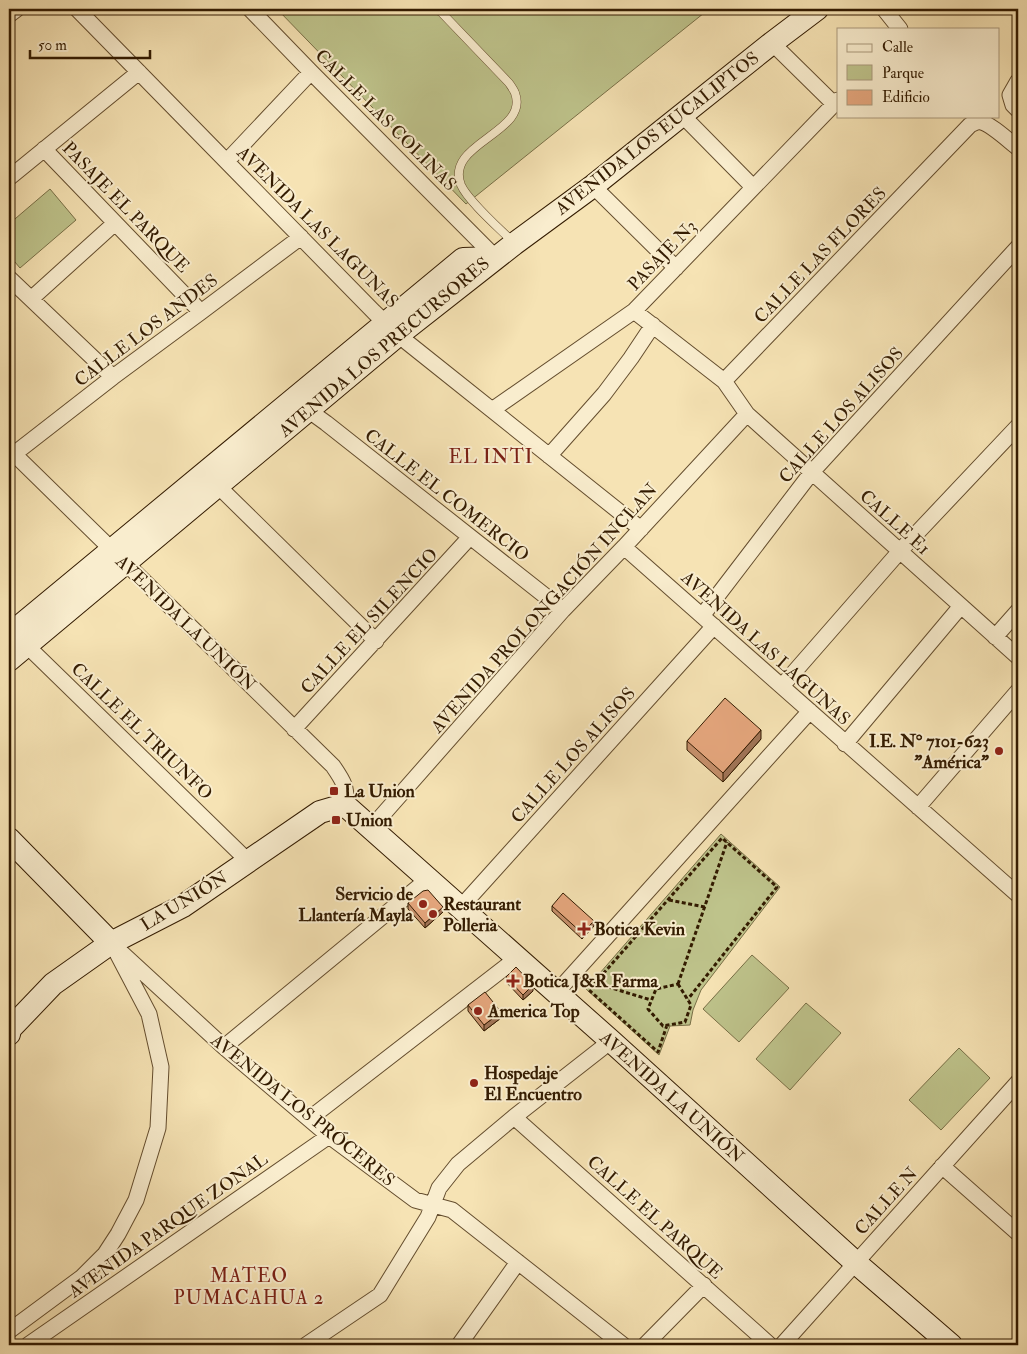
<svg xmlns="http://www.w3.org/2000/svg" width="1027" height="1354" font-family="'IM FELL Double Pica',serif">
  <rect width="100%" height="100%" fill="#f6e3b4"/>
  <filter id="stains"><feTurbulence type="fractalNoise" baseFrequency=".004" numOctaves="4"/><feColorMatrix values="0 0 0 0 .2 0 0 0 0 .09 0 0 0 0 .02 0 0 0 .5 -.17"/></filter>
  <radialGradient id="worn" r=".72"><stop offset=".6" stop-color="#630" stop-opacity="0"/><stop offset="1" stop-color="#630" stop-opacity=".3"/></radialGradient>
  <path fill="#bec38b" stroke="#786f46" d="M277 9H709L466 204Z
    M50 189 76 220 20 268 9 255V224Z
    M721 834 780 887 701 990 693 1010 690 1025 670 1026 659 1055 586 989Z
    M752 955 789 988 739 1042 703 1009Z
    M806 1003 841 1033 790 1090 756 1059Z
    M959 1048 990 1078 941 1130 909 1100Z"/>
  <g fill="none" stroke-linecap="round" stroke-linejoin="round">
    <defs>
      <path id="lane" d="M430 9 440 11 443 9
        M440 11 509 83C511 86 514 90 515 93 530 133 444 143 461 185 468 201 499 228 513 242"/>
      <path id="street" d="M77 9 374 312 398 335 641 529
        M250 9 311 72 496 258
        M884 9 900 29
        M9 15 17 9
        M772 43 834 104
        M1018 81 1010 95 1013 105 1018 110
        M682 115 753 187
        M1018 148C1010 142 991 124 981 122 977 121 974 123 970 125L724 381 747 414 1018 657
        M44 149 201 312
        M227 161 311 72
        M9 178 139 72
        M593 186 676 268
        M9 278 113 377
        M31 299 115 223
        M634 311 724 381
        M308 410 326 423 563 610
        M492 410 634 311 838 100
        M9 449 333 766C344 782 347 787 346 806
        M14 454 113 377 201 312 301 237
        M549 456 604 394 631 358 653 325
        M217 485 376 641
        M624 547 1018 895
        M702 616 812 472 1018 247
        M995 637 1018 611
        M21 640 248 861
        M782 686 900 551 1018 426
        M294 729 470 537
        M845 744 961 606
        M918 807 1018 691
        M371 828 563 610 624 547 747 414
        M460 908 714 626
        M111 943 224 1047 329 1136 415 1200 452 1210 623 1345
        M556 993 810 711
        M224 1047 428 879
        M514 1117 770 1345
        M309 1119 517 958
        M942 1166 1018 1233
        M9 1331 82 1277 105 1254 118 1234 136 1200 158 1128 161 1067 149 1014 117 953
        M28 1345 329 1136
        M306 1345 380 1295 428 1217 439 1188 458 1164 514 1117 611 1041
        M459 1345 518 1262
        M645 1345 704 1285
        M782 1345 1018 1082"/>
      <path id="secondary" d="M9 635 463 259 496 258
        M9 660 398 335 514 244 593 186 772 43 817 9
        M9 839 111 943
        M9 1034 10 1029 53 984 111 943 183 906 320 812 337 807 346 806 611 1041 856 1263 951 1345"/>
    </defs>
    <use href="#lane" stroke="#644d2e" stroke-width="9"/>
    <use href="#street" stroke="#644d2e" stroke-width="17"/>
    <use href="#secondary" stroke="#331b01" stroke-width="24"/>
    <path stroke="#331b01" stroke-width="3" stroke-dasharray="4 2.5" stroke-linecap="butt" d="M669 900 705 907
      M595 983 651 1000
      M678 984 727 842
      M678 984 691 1005 685 1022 663 1026 648 1009 656 989Z
      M667 1025 658 1052 589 990 722 838 777 887 688 999"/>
    <use href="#lane" stroke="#f9edce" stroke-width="8"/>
    <use href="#street" stroke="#f9edce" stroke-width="15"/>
    <use href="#secondary" stroke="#f9edce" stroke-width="22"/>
  </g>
  <path fill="#c6906c" stroke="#331b01" d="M761 739 723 782 687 750V741Z
    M408 903 443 912 425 928 408 909Z
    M552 906 594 926 582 939 552 911Z
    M506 977 533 991 523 1000 506 982Z
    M468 1005 501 1018 484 1031 468 1011Z"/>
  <path fill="#a17558" stroke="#331b01" d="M761 730V739L723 782V773Z
    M443 907V912L425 928V923Z
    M594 921V926L582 939V933Z
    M533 985V991L523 1000V995Z
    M501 1012V1018L484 1031V1025Z"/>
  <path fill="#e6a77e" stroke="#331b01" d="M725 698 761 730 723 773 687 741Z
    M428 890 443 907 425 923 408 903 423 891Z
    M563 893 594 921 582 933 552 906Z
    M516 967 533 985 523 995 506 977Z
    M485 992 501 1012 484 1025 468 1005Z"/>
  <g fill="#8f2418" stroke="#f9edce" stroke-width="2">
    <circle cx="999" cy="751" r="5"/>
    <rect x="329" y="786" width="10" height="10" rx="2.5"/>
    <rect x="331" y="815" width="10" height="10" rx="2.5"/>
    <circle cx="423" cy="904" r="5"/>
    <circle cx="433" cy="914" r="5"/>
    <path d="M581.5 921.5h5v5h5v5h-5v5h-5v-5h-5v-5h5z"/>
    <path d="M510.5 973.5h5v5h5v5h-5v5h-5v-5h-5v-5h5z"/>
    <circle cx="478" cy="1011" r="5"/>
    <circle cx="474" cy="1083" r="5"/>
  </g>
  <g text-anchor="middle" stroke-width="4" stroke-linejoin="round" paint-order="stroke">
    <g font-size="18" fill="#331b01" stroke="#f9edce">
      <text transform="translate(386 120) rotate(45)" y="6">CALLE LAS COLINAS</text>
      <text transform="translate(657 133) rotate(-38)" y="6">AVENIDA LOS EUCALIPTOS</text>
      <text transform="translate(126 207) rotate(46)" y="6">PASAJE EL PARQUE</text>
      <text transform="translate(318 227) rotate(45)" y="6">AVENIDA LAS LAGUNAS</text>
      <text transform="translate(662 255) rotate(-46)" y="6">PASAJE N3</text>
      <text transform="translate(820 255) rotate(-46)" y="6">CALLE LAS FLORES</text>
      <text transform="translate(146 330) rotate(-37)" y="6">CALLE LOS ANDES</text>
      <text transform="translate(384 347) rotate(-40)" y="6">AVENIDA LOS PRECURSORES</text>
      <text transform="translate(841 415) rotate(-48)" y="6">CALLE LOS ALISOS</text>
      <text transform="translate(447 495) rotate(38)" y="6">CALLE EL COMERCIO</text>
      <text transform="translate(895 522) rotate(42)" y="6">CALLE E1</text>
      <text transform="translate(544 608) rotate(-48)" y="6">AVENIDA PROLONGACIÓN INCLAN</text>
      <text transform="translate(369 621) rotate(-47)" y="6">CALLE EL SILENCIO</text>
      <text transform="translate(186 623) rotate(44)" y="6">AVENIDA LA UNIÓN</text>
      <text transform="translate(766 648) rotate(42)" y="6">AVENIDA LAS LAGUNAS</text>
      <text transform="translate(142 731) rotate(44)" y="6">CALLE EL TRIUNFO</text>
      <text transform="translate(573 755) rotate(-48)" y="6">CALLE LOS ALISOS</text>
      <text transform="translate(184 901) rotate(-31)" y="6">LA UNIÓN</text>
      <text transform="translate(672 1097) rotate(42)" y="6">AVENIDA LA UNIÓN</text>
      <text transform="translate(303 1110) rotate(39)" y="6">AVENIDA LOS PRÓCERES</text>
      <text transform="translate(886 1201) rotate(-48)" y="6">CALLE N</text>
      <text transform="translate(655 1217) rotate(42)" y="6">CALLE EL PARQUE</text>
      <text transform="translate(168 1225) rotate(-35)" y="6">AVENIDA PARQUE ZONAL</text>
    </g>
    <g font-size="18" font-weight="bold" fill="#331b01" stroke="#f9edce" text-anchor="start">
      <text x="989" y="747" text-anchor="end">I.E. N° 7101-623<tspan x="989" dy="21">"América"</tspan></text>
      <text x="344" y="797">La Union</text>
      <text x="346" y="826">Union</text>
      <text x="413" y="900" text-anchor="end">Servicio de<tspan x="413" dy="21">Llantería Mayla</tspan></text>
      <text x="443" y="910">Restaurant<tspan x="443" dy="21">Polleria</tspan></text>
      <text x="594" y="935">Botica Kevin</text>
      <text x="523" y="987">Botica J&amp;R Farma</text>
      <text x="488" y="1017">America Top</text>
      <text x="484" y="1079">Hospedaje<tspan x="484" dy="21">El Encuentro</tspan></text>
    </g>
    <g font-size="19" letter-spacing="1" fill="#7a1f14" stroke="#f9edce">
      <text x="491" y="463">EL INTI</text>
      <text x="249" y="1282">MATEO<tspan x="249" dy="22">PUMACAHUA 2</tspan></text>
    </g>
  </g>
  <rect width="1027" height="1354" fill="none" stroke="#f6e3b4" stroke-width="30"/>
  <rect x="10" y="10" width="1007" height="1334" fill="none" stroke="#331b01" stroke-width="2.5"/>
  <rect x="15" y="15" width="997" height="1324" fill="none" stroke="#331b01"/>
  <rect x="837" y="28" width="162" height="90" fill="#f9edce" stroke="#aa997c"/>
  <rect x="847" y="44" width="25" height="8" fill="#f9edce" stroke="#aa997c"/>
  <text x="882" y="52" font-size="15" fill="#331b01">Calle</text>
  <rect x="847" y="65" width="25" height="15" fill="#bec38b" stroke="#aa997c"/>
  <text x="882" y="78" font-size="15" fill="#331b01">Parque</text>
  <rect x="847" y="90" width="25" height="15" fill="#e6a77e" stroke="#aa997c"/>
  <text x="882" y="102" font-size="15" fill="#331b01">Edificio</text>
  <path d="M30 50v8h120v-8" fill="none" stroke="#331b01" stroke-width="2.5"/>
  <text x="38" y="50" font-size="15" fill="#331b01" stroke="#f9edce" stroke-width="4" paint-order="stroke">50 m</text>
  <rect width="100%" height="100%" filter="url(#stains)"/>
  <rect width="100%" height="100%" fill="url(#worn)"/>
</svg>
